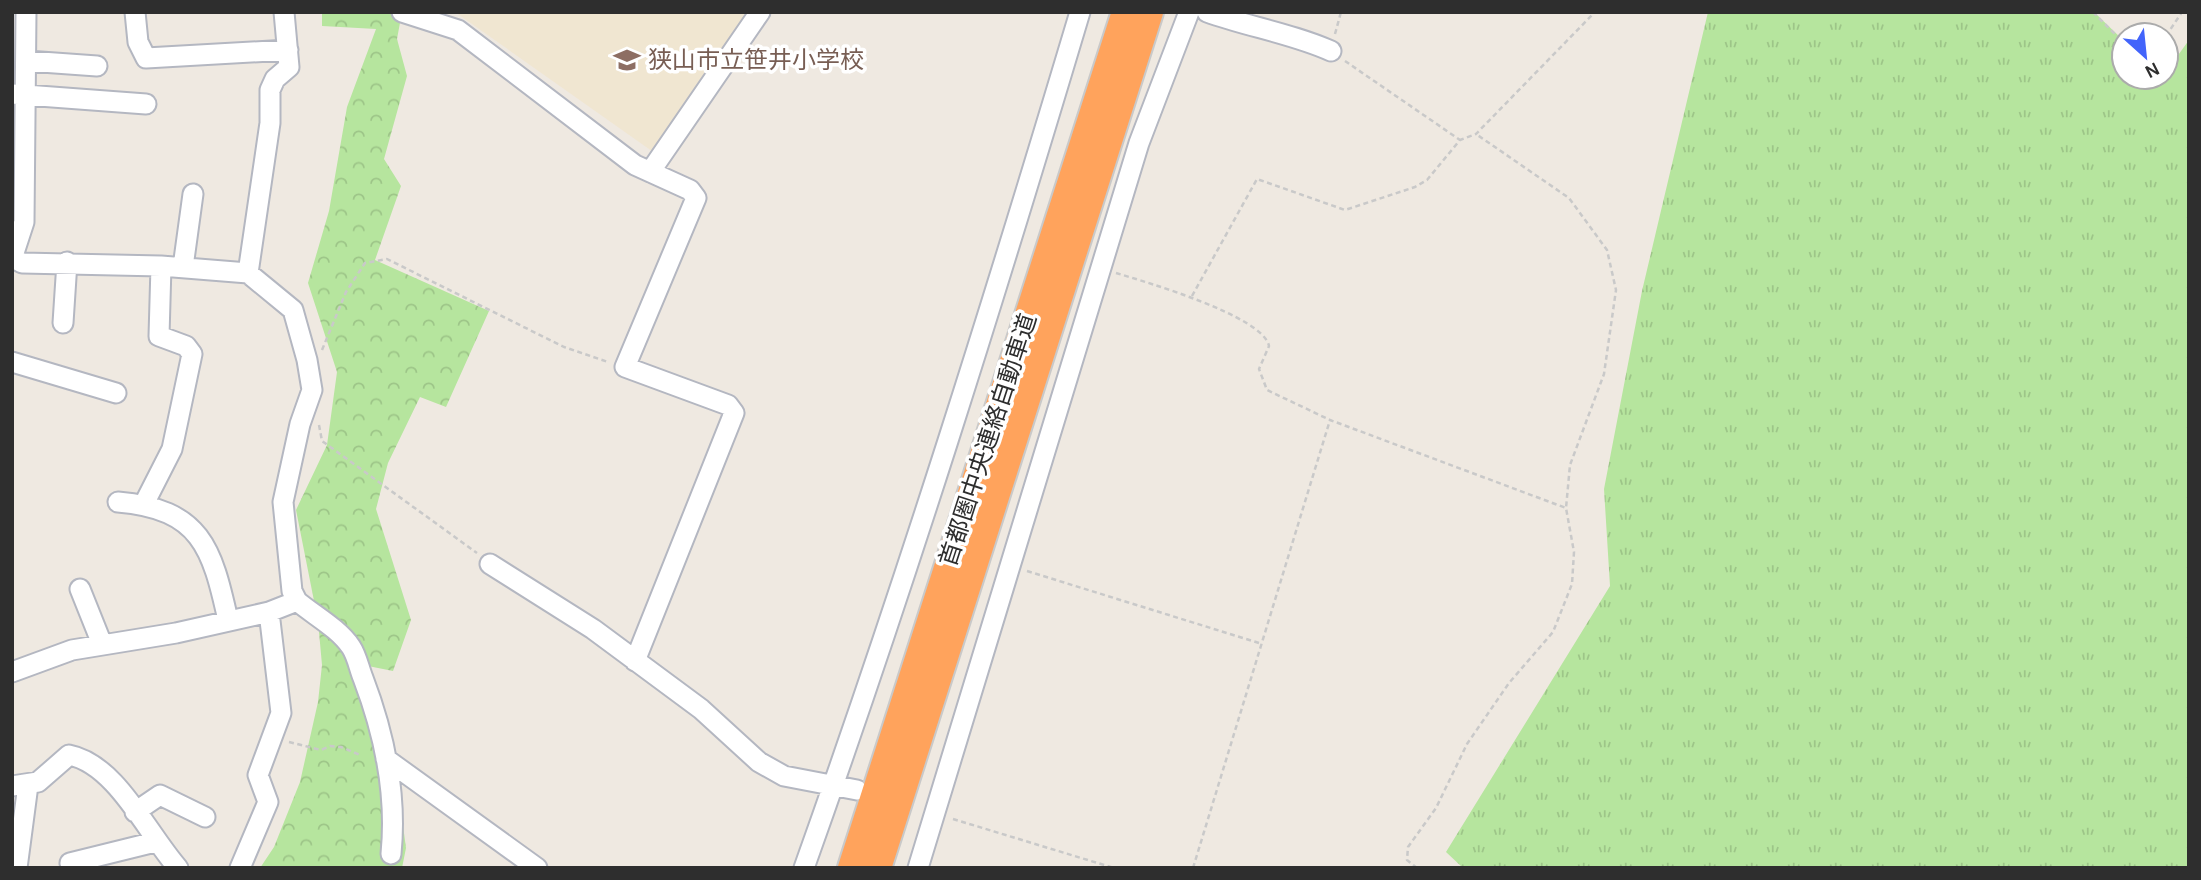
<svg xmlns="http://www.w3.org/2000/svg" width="2201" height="880" font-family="Karla,'Noto Sans JP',sans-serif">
  <defs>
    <pattern id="grass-tufts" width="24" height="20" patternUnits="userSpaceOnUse" patternTransform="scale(1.75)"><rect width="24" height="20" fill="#b6e59e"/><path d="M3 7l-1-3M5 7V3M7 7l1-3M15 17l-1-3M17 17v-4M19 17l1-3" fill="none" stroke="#9dc588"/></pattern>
    <pattern id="forest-crowns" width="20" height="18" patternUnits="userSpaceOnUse" patternTransform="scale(1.75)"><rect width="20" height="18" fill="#b6e59e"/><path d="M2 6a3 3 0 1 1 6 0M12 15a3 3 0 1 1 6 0" fill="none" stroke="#9dc588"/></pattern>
  </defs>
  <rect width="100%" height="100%" fill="#efe9e1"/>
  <path fill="#f0e6d1" d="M455 12H759L666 161Z"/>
  <path fill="url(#grass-tufts)" d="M1708 12H2094L2124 41V77H2166V72L2189 40V868H1463L1446 852 1610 586 1604 489 1642 291Z"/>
  <path fill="url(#forest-crowns)" d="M322 12H402L397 39 407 76 384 159 401 186 375 260 489 311 446 407 420 397 388 463 376 509 411 620 393 671 353 663 393 751 406 848 402 868H260L274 847 300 782 318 702 322 665 318 621 296 510 327 445 337 372 308 283 329 211 347 107 376 29 322 26Z"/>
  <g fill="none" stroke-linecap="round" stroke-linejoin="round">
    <defs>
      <path id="minor" d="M135 12 138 42 146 58 288 50
        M402 12 458 30 635 165 690 190 696 198 625 367 728 405 734 413 635 661
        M1207 12C1248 27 1291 33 1331 51
        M27 61 97 66
        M12 94 146 104
        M650 172 760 12
        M13 258 22 263 161 266 248 273 293 310 307 360 312 390 300 424 283 502 292 591 297 601
        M12 259 24 222 26 12
        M183 267 193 194
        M248 273 270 123V90L275 79 289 67 284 12
        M63 323 67 262
        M12 362 116 393
        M118 502C201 509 212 548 228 620
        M144 504 172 449 192 354 186 346 159 336 161 266
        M490 564 593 629 701 709 759 762 784 776 857 790
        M80 589 102 644
        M12 672 72 650 176 633 269 612 297 601C315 616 338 628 351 647 357 656 359 668 363 678 384 733 397 794 391 854
        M386 759 537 868
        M12 786 38 782 69 755C116 764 147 833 178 868
        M135 812 160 795 205 817
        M70 863 155 842
        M17 868 28 785
        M240 868 268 802 258 775 281 713 269 612
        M804 868C905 585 994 300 1080 12
        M918 868 1139 143 1189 12"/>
      <path id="highway" d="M852 868 1126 12
        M877 868 1149 12"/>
    </defs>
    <use href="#minor" stroke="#b4b7c1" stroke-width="23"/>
    <use href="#highway" stroke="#c9c9c9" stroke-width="32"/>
    <path stroke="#c9c9c9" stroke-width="2.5" stroke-dasharray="5 3.5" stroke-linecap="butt" d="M2093 12 2124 43
      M1335 34 1341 12
      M2166 36 2182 12
      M1345 61 1460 140
      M1116 273C1146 282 1263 316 1269 346L1259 369 1267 390 1330 420 1566 508
      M1192 296 1257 179 1345 210 1415 187 1427 180 1460 140 1476 134 1595 12
      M322 350 346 292 365 263 387 259 564 347 608 362
      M319 425 322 441 477 553
      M1027 571 1259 643
      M289 742 321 750 330 746 341 747 360 755
      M953 819 1114 868
      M1193 868 1330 420
      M1417 868 1407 860 1408 847 1436 808 1467 744 1509 683 1553 632 1572 584 1574 552 1566 508 1570 465 1604 374 1616 290 1607 250 1569 198 1476 134"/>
    <use href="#minor" stroke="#fff" stroke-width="19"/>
    <use href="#highway" stroke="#ffa35c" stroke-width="28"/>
  </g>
  <defs>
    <symbol id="school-bare" viewBox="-9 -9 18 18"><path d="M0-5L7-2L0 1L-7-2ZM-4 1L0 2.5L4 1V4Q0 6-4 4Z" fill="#8d6e63" stroke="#fff" stroke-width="2.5" paint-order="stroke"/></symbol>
  </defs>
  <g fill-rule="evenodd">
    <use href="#school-bare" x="608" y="41" width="38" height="38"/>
  </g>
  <g text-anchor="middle" stroke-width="7" stroke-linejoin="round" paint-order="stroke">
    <g font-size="24" fill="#785e54" stroke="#fff" text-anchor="start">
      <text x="648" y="68">狭山市立笹井小学校</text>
    </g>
    <g font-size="24" fill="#2e2e2e" stroke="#fff">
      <text transform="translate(988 440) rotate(-72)" y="8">首都圏中央連絡自動車道</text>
    </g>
  </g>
  <rect width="2201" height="880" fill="none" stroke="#2e2e2e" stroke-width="28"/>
  <g transform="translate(2145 56) rotate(153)"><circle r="33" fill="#ffffff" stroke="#ababab" stroke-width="2"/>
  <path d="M0-5L12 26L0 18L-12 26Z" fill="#4264fb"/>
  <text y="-10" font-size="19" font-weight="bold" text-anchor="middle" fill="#2e2e2e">N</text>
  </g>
</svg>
